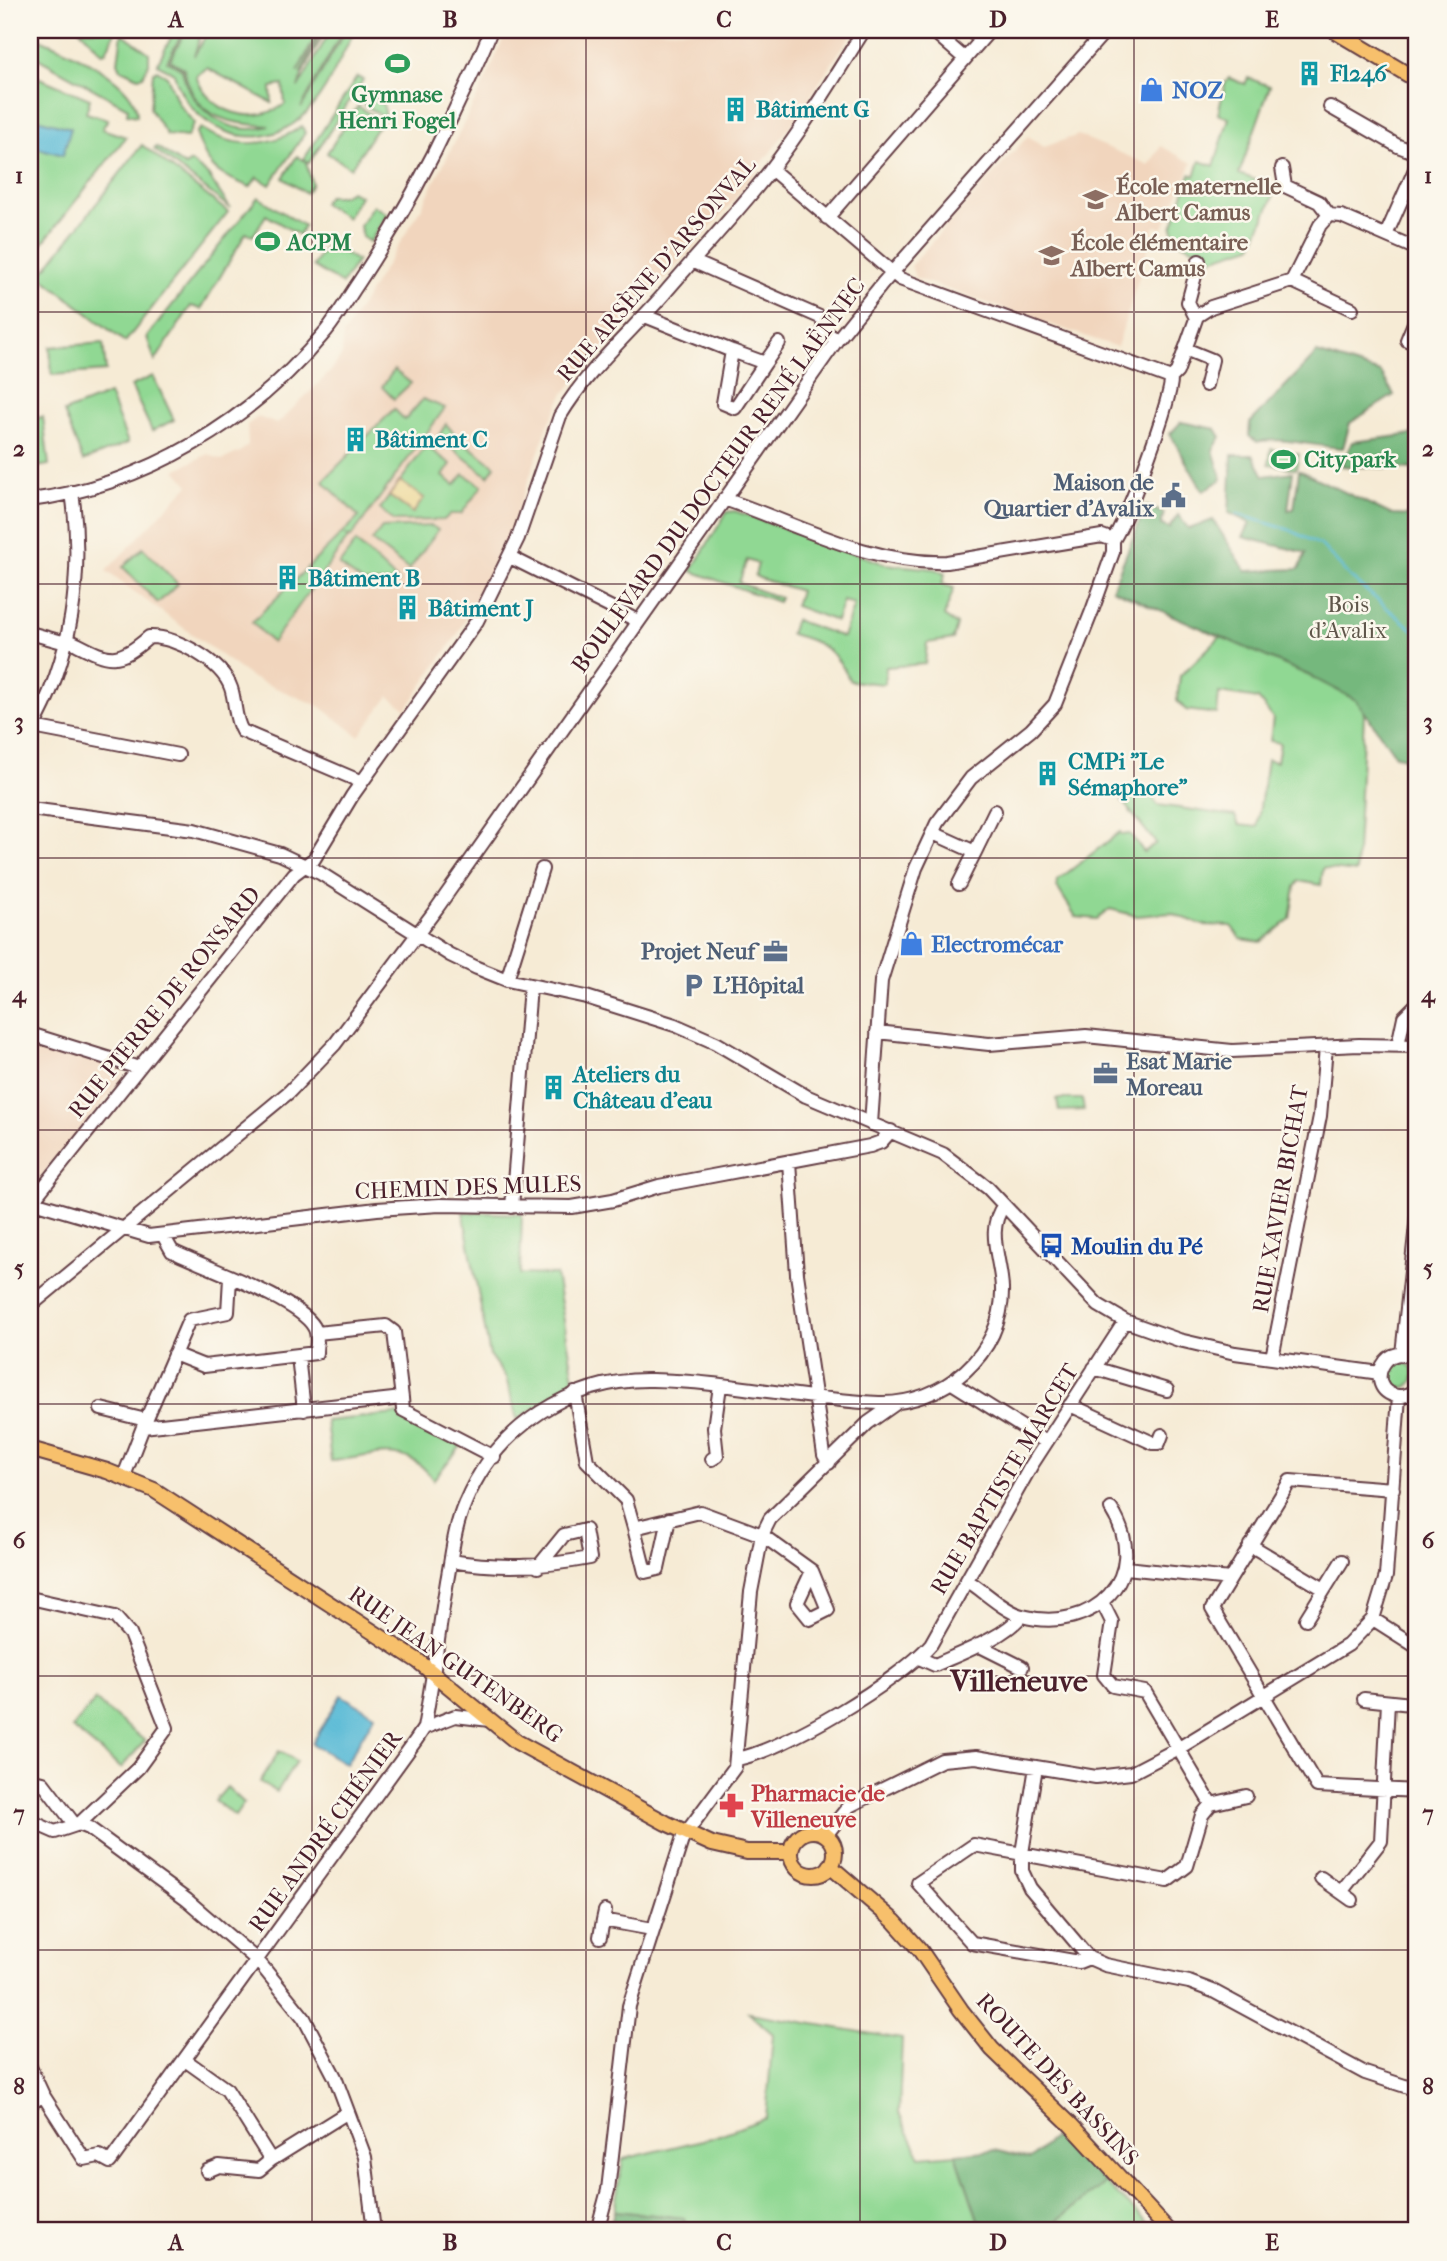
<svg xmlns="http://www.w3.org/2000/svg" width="1447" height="2261" font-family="'IM FELL French Canon',serif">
  <rect width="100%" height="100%" fill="#fbf7ec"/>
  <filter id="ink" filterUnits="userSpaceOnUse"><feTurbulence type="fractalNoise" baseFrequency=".0143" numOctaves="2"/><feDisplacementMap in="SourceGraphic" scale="14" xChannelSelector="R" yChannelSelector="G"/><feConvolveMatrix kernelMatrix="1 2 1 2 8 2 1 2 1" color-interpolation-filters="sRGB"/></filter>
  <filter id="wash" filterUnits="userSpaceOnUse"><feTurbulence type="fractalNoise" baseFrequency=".00686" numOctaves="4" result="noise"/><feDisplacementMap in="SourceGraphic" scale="28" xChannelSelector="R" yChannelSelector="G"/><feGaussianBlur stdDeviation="1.57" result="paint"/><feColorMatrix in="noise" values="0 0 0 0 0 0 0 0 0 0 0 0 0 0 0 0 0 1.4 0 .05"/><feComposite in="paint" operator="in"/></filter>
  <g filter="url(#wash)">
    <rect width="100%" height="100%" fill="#f6ebd5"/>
    <path fill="#f1d5bd" d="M507 30H854L794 121 731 204 564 393 547 428 505 546 457 635 406 709 389 696 359 736 321 707 252 678 106 571 189 485 176 470 208 454 222 460 240 452 248 445 247 425 258 417 277 424 330 372 342 355 343 335 421 209 488 75Z
      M1078 135 1149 165 1161 146 1192 163 1163 228 1155 226 1117 347 915 278 911 265 1028 136 1044 147Z
      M30 1041 122 1069 124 1077 30 1194Z"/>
    <path fill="#90d893" stroke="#6d7c5f" stroke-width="2" fill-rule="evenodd" d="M80 30H114L115 32 106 52 102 53Z
      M175 30H184L167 61 182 69C189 108 229 139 269 126 226 123 193 118 184 68L170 60 186 30H202L194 56 209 30H319L297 72 322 30 300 74 326 30 302 75 298 88 331 30H343L301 108 346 30H355C340 58 326 96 301 118 255 158 188 129 174 73L157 64ZM207 68 272 103 271 87 283 85 285 104C253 127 209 113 196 76Z
      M122 33 149 53V63L143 76 138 77 121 69 118 62Z
      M30 35C60 47 138 79 137 116L127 114 128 108 30 54Z
      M157 70 167 76 178 103 194 123 187 137 167 135 150 109 153 73Z
      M30 74 90 99 86 113 108 119 102 129 126 137 30 259Z
      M357 77 363 80 309 163 304 159Z
      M1229 78 1245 84 1248 78 1270 86 1239 174 1272 186 1275 192 1252 246 1205 261 1196 258 1198 250 1179 242 1172 228 1190 174 1195 176 1200 161 1214 166 1229 118 1218 114 1225 84Z
      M365 96C379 96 386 103 385 118L357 100Z
      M358 106 381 121 351 168 327 153Z
      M302 126 305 133 270 185 257 177 250 187C215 173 208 169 196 133L201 128C232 149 271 148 302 126Z
      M142 145 228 212 125 342 40 276Z
      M157 147 185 166 191 162 208 175 230 208 154 149Z
      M297 156 306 162 312 184 306 193 283 178Z
      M351 191 360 196 347 218 323 203 328 196H342Z
      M258 197 304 226 299 235 266 215 253 236 246 233 201 309 191 306 155 361 147 337Z
      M373 205 387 214 370 242 362 237 360 226Z
      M328 243 357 261 342 284 313 266Z
      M103 343 106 371 52 375 50 347Z
      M394 370 411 383 394 399 382 387Z
      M153 376 174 420 152 431 131 386Z
      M109 394 128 443 83 461 64 412Z
      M423 399 445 408 351 537 345 535 348 538 272 643 252 622 359 517 323 481 394 409 405 420Z
      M43 417 49 465 30 468V419Z
      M446 424 458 438 495 466 488 476 438 437Z
      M426 446 451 464 443 476 455 485 464 474 482 486 461 514H450L444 520 394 521 380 509Z
      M1271 449 1299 454 1296 469 1269 464Z
      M735 511 885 564 935 569 945 574 942 584 954 588 944 616 957 625 953 639 927 643 925 664 886 667 884 684 850 681C837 651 821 641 790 634L795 620 843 637 854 604 843 601 836 621 795 606 800 591 759 578 755 575 758 564 747 560 739 583 780 598 778 602 691 571 727 512Z
      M432 526 438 530 409 570 372 541 382 528Z
      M356 542 399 582 364 583 339 565Z
      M143 548 178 584 158 603 123 567Z
      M1223 634 1361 696 1364 716 1356 872 1323 868 1321 885 1299 881 1295 887 1290 919 1261 942 1241 939 1231 926 1203 925 1171 913 1137 916 1110 909 1097 919 1076 917 1057 887 1058 880 1120 832 1122 835 1130 834 1144 852 1156 843 1122 801 1139 785 1144 786 1158 805 1235 816 1239 825 1257 827 1267 760 1277 762 1280 743 1270 741 1273 718 1258 699 1219 693 1217 714 1186 710 1177 701 1180 676Z
      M1057 1099H1082L1084 1110 1059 1111Z
      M463 1212 522 1214 520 1274 556 1275 575 1384 517 1419 506 1378 490 1356Z
      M1388 1375a13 13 0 1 1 26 0a13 13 0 1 1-26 0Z
      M396 1414 461 1446 433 1480C409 1441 371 1457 331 1461L326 1421Z
      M95 1700 145 1741 121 1768 72 1728Z
      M279 1751 296 1761 277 1792 260 1782Z
      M227 1787 244 1803 235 1816 215 1801Z
      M749 2013 902 2039 899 2113 920 2157 956 2154 982 2231H687L684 2218 614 2211 623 2159 711 2138 766 2118 773 2034Z
      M1105 2183 1157 2231H1044Z"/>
    <path fill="#74b87d" stroke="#5f6c54" stroke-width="2" d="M1317 353 1381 373 1394 395 1350 423 1343 448C1318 447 1277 436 1257 442L1249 436 1250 423Z
      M1181 422 1216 429 1221 437 1213 450 1222 479 1203 491 1170 434Z
      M1417 434V469L1341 466 1352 442Z
      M1232 455H1253L1264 476 1293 472 1288 510 1294 509 1299 470 1392 515 1417 516V763L1395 755 1356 700 1310 676 1112 589 1146 506 1164 513 1161 525 1169 528 1178 515 1189 529 1213 520 1246 571 1299 569 1306 553 1243 537 1250 523 1229 513Z
      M1058 2134 1105 2183 1044 2231H982L956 2154 994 2150 1030 2159Z
      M614 2211 684 2218 687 2231H609Z"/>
    <path fill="#eeda9e" stroke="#9c7c64" stroke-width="2" d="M400 481 424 498 413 513 389 496Z"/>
    <path fill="#58bad6" stroke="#516c80" stroke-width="2" d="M37 119 71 128 63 155 30 146Z
      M341 1695 375 1715 346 1764 312 1744Z"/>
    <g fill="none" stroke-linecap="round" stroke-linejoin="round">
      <path stroke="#58bad6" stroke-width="2.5" d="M1237 514 1290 530 1322 546 1350 577 1417 633"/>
    </g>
  </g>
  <g filter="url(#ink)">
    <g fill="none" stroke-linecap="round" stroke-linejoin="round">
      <defs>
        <path id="minor" d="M932 30 964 58
          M970 30 981 40
          M1330 107 1398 146 1417 153
          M1282 168 1285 186 1319 202 1329 215
          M771 169 900 279 1171 378
          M827 218 990 30
          M1386 235 1417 165
          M692 261 822 318 825 332 837 340
          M1292 281 1352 309
          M645 316 732 351 723 403 735 408 765 363 732 351
          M1417 316 1407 340 1417 344
          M1196 318 1188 302 1199 261
          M1185 349 1212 360 1206 385
          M765 363 779 343
          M1171 378 1177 372 1197 316 1211 307 1292 281 1320 225 1329 215 1341 216 1417 249
          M724 499C795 523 870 565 947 562L1102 536 1113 540
          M30 500C145 486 253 420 326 331 338 316 348 298 359 282 394 229 425 174 452 116 465 88 480 59 491 30
          M510 557 638 621
          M30 633 66 643
          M67 639C107 659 114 668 149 637 176 636 222 662 231 688 236 703 234 718 242 731L362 782
          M33 727 178 755
          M30 732C72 660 84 575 72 492
          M30 809 194 830 280 854 320 873 450 955 477 968 507 980 586 997 675 1025 716 1043 806 1096 943 1154 988 1188 1098 1305 1125 1321 1179 1340 1235 1353 1380 1373
          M933 833 975 852 959 884
          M975 852 995 811
          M507 980 542 869
          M877 1032 989 1044 1086 1036 1232 1051 1359 1045 1417 1046
          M30 1034 139 1068
          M1398 1045 1404 1017 1417 1004
          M871 1124 881 981 916 868 937 823 971 778 1031 730 1055 704 1092 611 1113 552V540C1126 522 1173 396 1171 378
          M789 1162 797 1274 824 1455 829 1463
          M30 1201 149 1236 377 1209 440 1205 572 1207 613 1200 659 1186 870 1146 881 1142 891 1131
          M512 1207 530 987
          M30 1213 38 1194 294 874 314 859 352 796 477 621 518 538 560 416C588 369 629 334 664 294 699 253 736 214 769 172 804 127 834 78 864 30
          M163 1235 172 1251C204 1267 298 1299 314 1327 319 1335 316 1345 316 1353L204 1366 174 1354
          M30 1306 289 1092 335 1044 437 908 837 340 883 283 1106 30
          M1402 1354 1417 1216
          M298 1356 304 1410
          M1272 1358 1320 1116 1326 1047
          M1417 1363C1388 1333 1361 1389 1397 1396 1405 1397 1411 1394 1417 1388
          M1094 1368 1167 1390
          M952 1383 1046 1442
          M575 1393 587 1461 626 1500 634 1528 700 1512 762 1535 812 1571 828 1610 810 1619 797 1603 812 1571
          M402 1398 403 1410 494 1457
          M1070 1405 1153 1443H1159L1162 1435
          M101 1409 146 1420
          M143 1427 189 1320 228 1312 230 1278
          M712 1459 717 1456 714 1428 720 1386
          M124 1476 143 1427 402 1398 394 1332 386 1326 317 1333
          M1393 1489 1290 1481 1212 1609 1317 1786 1417 1791
          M634 1528 645 1572 658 1569 669 1519
          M1250 1545 1324 1589
          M451 1561C499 1569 542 1567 590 1558L585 1530 564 1535 538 1567
          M1126 1568 1230 1579
          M968 1581C984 1591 1004 1611 1022 1616 1093 1635 1154 1576 1111 1509
          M30 1598 115 1617 130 1634 167 1728 138 1768 79 1824
          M1306 1619 1342 1561
          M1373 1619 1417 1647
          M978 1645 1022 1667
          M919 1658 935 1665C959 1654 1005 1637 1021 1616
          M1364 1699 1411 1704
          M424 1728 455 1716 490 1720
          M737 1759C784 1750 899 1681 931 1644L1031 1466 1125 1321
          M1036 1767 1022 1853V1871L1030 1888 1089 1958 1105 1965 1189 1982 1213 1991 1365 2073 1417 2090
          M30 1781 43 1783 75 1825
          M1211 1804 1246 1796
          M30 1821 55 1832 79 1824 89 1828 187 1900 258 1961 304 2018 335 2077 365 2157 374 2231
          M826 1835 849 1806 942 1760 976 1757 1096 1777 1131 1773 1179 1748 1348 1645 1373 1619 1386 1576 1399 1396
          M1321 1878 1352 1900
          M1341 1892 1381 1841 1388 1702
          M605 1911 603 1920 652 1929
          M600 1937 603 1920
          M1089 1958 1079 1962 972 1943 918 1883 974 1845 1167 1881 1187 1866 1202 1815 1211 1804 1145 1692 1113 1686 1104 1675 1112 1622 1102 1602
          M185 2060 227 2090 271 2160 348 2112
          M30 2067 43 2095 30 2104
          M43 2095 84 2159 99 2156 110 2162 416 1740 424 1728C433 1679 439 1630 447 1581 452 1555 454 1528 465 1503 496 1428 571 1378 652 1380 728 1381 803 1400 879 1403 943 1405 1004 1354 1002 1288 1001 1259 985 1230 1004 1205
          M207 2171 219 2166 259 2170 271 2160
          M597 2231 608 2190 629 2006 683 1837 735 1767 751 1592 762 1535 770 1519 868 1423 895 1404"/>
        <path id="major" d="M1333 30 1417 80
          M30 1449 107 1471 154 1490 418 1661 517 1742 666 1823 712 1844 747 1852H791
          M791 1853a22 22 0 1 1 44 0a22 22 0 1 1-44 0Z
          M830 1866 894 1921 920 1950 961 2010 992 2049 1071 2125 1169 2231"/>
      </defs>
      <use href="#minor" stroke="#643e44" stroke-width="16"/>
      <use href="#major" stroke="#643e44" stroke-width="18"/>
      <use href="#minor" stroke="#fff" stroke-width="12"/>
      <use href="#major" stroke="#f7c06c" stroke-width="14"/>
    </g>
  </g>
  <path fill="none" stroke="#4a1f2b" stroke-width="2" stroke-opacity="0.55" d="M312 30V2231M586 30V2231M860 30V2231M1134 30V2231M30 312H1417M30 584H1417M30 858H1417M30 1130H1417M30 1404H1417M30 1676H1417M30 1950H1417"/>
  <defs>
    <symbol id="stadium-bare" viewBox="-9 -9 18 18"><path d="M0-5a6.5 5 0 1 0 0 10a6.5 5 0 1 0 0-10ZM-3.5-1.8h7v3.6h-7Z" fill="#2e9e5b" stroke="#fbf7ec" stroke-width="2.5" paint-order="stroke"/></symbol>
    <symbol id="building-bare" viewBox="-9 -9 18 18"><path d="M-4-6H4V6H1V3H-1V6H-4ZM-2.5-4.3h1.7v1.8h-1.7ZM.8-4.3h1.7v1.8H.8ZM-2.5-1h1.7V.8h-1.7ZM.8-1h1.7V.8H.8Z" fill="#0f9aa8" stroke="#fbf7ec" stroke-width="2.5" paint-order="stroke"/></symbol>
    <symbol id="shop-bare" viewBox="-9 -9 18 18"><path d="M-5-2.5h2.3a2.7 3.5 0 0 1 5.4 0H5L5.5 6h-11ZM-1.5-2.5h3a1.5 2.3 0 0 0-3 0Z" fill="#3f7fe0" stroke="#fbf7ec" stroke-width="2.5" paint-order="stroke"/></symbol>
    <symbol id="school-bare" viewBox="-9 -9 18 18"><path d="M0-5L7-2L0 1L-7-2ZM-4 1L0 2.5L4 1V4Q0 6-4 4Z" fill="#8d6e63" stroke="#fbf7ec" stroke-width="2.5" paint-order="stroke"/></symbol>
    <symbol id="civic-bare" viewBox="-9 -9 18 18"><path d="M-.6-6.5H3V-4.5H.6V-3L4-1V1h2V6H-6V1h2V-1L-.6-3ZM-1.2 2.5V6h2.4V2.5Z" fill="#5c6f8a" stroke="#fbf7ec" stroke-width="2.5" paint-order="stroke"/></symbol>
    <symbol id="office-bare" viewBox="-9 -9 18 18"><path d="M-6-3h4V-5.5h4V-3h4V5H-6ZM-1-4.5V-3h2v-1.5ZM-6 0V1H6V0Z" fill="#5c6f8a" stroke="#fbf7ec" stroke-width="2.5" paint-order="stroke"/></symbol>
    <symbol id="parking-bare" viewBox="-9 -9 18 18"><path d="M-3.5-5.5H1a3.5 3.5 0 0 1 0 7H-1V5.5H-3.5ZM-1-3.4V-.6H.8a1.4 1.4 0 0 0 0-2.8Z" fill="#5c6f8a" stroke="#fbf7ec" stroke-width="2.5" paint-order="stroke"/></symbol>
    <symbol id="bus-bare" viewBox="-9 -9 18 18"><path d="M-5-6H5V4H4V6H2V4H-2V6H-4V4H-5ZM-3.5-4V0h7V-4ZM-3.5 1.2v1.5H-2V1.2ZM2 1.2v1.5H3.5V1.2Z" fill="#1a4fb4" stroke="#fbf7ec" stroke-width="2.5" paint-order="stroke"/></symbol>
    <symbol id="pharmacy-bare" viewBox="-9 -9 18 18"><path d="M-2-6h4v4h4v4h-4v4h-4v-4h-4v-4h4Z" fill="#e0444e" stroke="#fbf7ec" stroke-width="2.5" paint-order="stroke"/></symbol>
  </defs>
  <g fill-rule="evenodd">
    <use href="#stadium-bare" x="380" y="46" width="35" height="35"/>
    <use href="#building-bare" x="1292" y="56" width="35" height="35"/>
    <use href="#shop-bare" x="1134" y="72" width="35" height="35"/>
    <use href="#building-bare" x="718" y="92" width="35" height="35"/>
    <use href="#school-bare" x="1078" y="182" width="35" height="35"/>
    <use href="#stadium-bare" x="250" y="224" width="35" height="35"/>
    <use href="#school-bare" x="1034" y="238" width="35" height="35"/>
    <use href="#building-bare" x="338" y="422" width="35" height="35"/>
    <use href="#stadium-bare" x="1266" y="442" width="35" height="35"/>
    <use href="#civic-bare" x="1156" y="478" width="35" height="35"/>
    <use href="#building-bare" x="270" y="560" width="35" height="35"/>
    <use href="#building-bare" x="390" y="590" width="35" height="35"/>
    <use href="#building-bare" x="1030" y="756" width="35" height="35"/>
    <use href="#shop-bare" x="894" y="926" width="35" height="35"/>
    <use href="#office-bare" x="758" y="934" width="35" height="35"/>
    <use href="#parking-bare" x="676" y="968" width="35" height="35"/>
    <use href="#office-bare" x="1088" y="1056" width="35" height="35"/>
    <use href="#building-bare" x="536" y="1070" width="35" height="35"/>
    <use href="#bus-bare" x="1034" y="1228" width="35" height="35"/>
    <use href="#pharmacy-bare" x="714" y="1788" width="35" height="35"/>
  </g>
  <g text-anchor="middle" stroke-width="5" stroke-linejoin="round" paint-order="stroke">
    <g font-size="23" font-weight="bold" fill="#0d838f" stroke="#fbf7ec" text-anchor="start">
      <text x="1330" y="81">Fl246</text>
      <text x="756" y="117">Bâtiment G</text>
      <text x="375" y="447">Bâtiment C</text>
      <text x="308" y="586">Bâtiment B</text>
      <text x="428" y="616">Bâtiment J</text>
      <text x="1068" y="769">CMPi "Le<tspan x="1068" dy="26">Sémaphore"</tspan></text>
      <text x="573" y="1082">Ateliers du<tspan x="573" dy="26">Château d'eau</tspan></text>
    </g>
    <g font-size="23" font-weight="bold" fill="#366cbe" stroke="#fbf7ec" text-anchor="start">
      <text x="1172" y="98">NOZ</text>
      <text x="931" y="952">Electromécar</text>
    </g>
    <g font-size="23" font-weight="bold" fill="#27864d" stroke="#fbf7ec" text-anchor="start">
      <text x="397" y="102" text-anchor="middle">Gymnase<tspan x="397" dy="26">Henri Fogel</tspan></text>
      <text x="287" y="250">ACPM</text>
      <text x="1304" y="467">City park</text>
    </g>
    <g font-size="23" font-weight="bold" fill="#785e54" stroke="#fbf7ec" text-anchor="start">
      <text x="1116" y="194">École maternelle<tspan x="1116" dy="26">Albert Camus</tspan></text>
      <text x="1071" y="250">École élémentaire<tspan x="1071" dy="26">Albert Camus</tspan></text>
    </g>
    <g font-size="23" fill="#4a1f2b" stroke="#fbf7ec">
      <text transform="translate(656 269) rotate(-49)" y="8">RUE ARSÈNE D'ARSONVAL</text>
      <text transform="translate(718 475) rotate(-54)" y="8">BOULEVARD DU DOCTEUR RENÉ LAËNNEC</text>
      <text transform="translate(164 1002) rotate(-51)" y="8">RUE PIERRE DE RONSARD</text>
      <text transform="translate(468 1187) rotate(-2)" y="8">CHEMIN DES MULES</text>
      <text transform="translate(1280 1199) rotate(-80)" y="8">RUE XAVIER BICHAT</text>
      <text transform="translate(1004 1479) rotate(-59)" y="8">RUE BAPTISTE MARCET</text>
      <text transform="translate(456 1664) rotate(35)" y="8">RUE JEAN GUTENBERG</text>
      <text transform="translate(325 1831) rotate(-54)" y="8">RUE ANDRÉ CHÉNIER</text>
      <text transform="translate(1058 2079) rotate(47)" y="8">ROUTE DES BASSINS</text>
    </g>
    <g font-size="23" font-weight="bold" fill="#4e5e75" stroke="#fbf7ec" text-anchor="end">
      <text x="1154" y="490">Maison de<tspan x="1154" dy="26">Quartier d'Avalix</tspan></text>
      <text x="755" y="959">Projet Neuf</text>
      <text x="713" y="993" text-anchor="start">L'Hôpital</text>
      <text x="1126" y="1069" text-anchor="start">Esat Marie<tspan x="1126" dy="26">Moreau</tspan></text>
    </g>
    <g font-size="23" fill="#5f564a" stroke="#fbf7ec">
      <text x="1348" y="612">Bois<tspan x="1348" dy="26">d'Avalix</tspan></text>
    </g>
    <g font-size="23" font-weight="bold" fill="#164399" stroke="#fbf7ec" text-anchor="start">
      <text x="1071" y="1254">Moulin du Pé</text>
    </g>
    <g font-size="23" font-weight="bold" fill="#be3a42" stroke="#fbf7ec" text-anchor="start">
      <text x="751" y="1801">Pharmacie de<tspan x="751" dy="26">Villeneuve</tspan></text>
    </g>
    <g font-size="30" font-weight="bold" fill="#4a1f2b" stroke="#fbf7ec">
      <text x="1019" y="1691">Villeneuve</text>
    </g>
  </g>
  <rect width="1447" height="2261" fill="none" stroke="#fbf7ec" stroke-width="77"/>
  <rect x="38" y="38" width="1370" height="2184" fill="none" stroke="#4a1f2b" stroke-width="2.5"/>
  <g font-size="23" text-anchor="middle" font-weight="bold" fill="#4a1f2b">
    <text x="176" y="27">A</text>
    <text x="450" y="27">B</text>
    <text x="724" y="27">C</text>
    <text x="998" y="27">D</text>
    <text x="1272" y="27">E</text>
    <text x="19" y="183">1</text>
    <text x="1428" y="183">1</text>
    <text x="19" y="456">2</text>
    <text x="1428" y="456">2</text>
    <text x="19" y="729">3</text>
    <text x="1428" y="729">3</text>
    <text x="19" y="1002">4</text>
    <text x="1428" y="1002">4</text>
    <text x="19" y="1275">5</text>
    <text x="1428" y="1275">5</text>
    <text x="19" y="1548">6</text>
    <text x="1428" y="1548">6</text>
    <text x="19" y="1821">7</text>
    <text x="1428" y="1821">7</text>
    <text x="19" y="2094">8</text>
    <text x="1428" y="2094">8</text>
    <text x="176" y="2250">A</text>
    <text x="450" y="2250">B</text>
    <text x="724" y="2250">C</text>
    <text x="998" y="2250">D</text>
    <text x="1272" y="2250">E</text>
  </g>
</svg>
